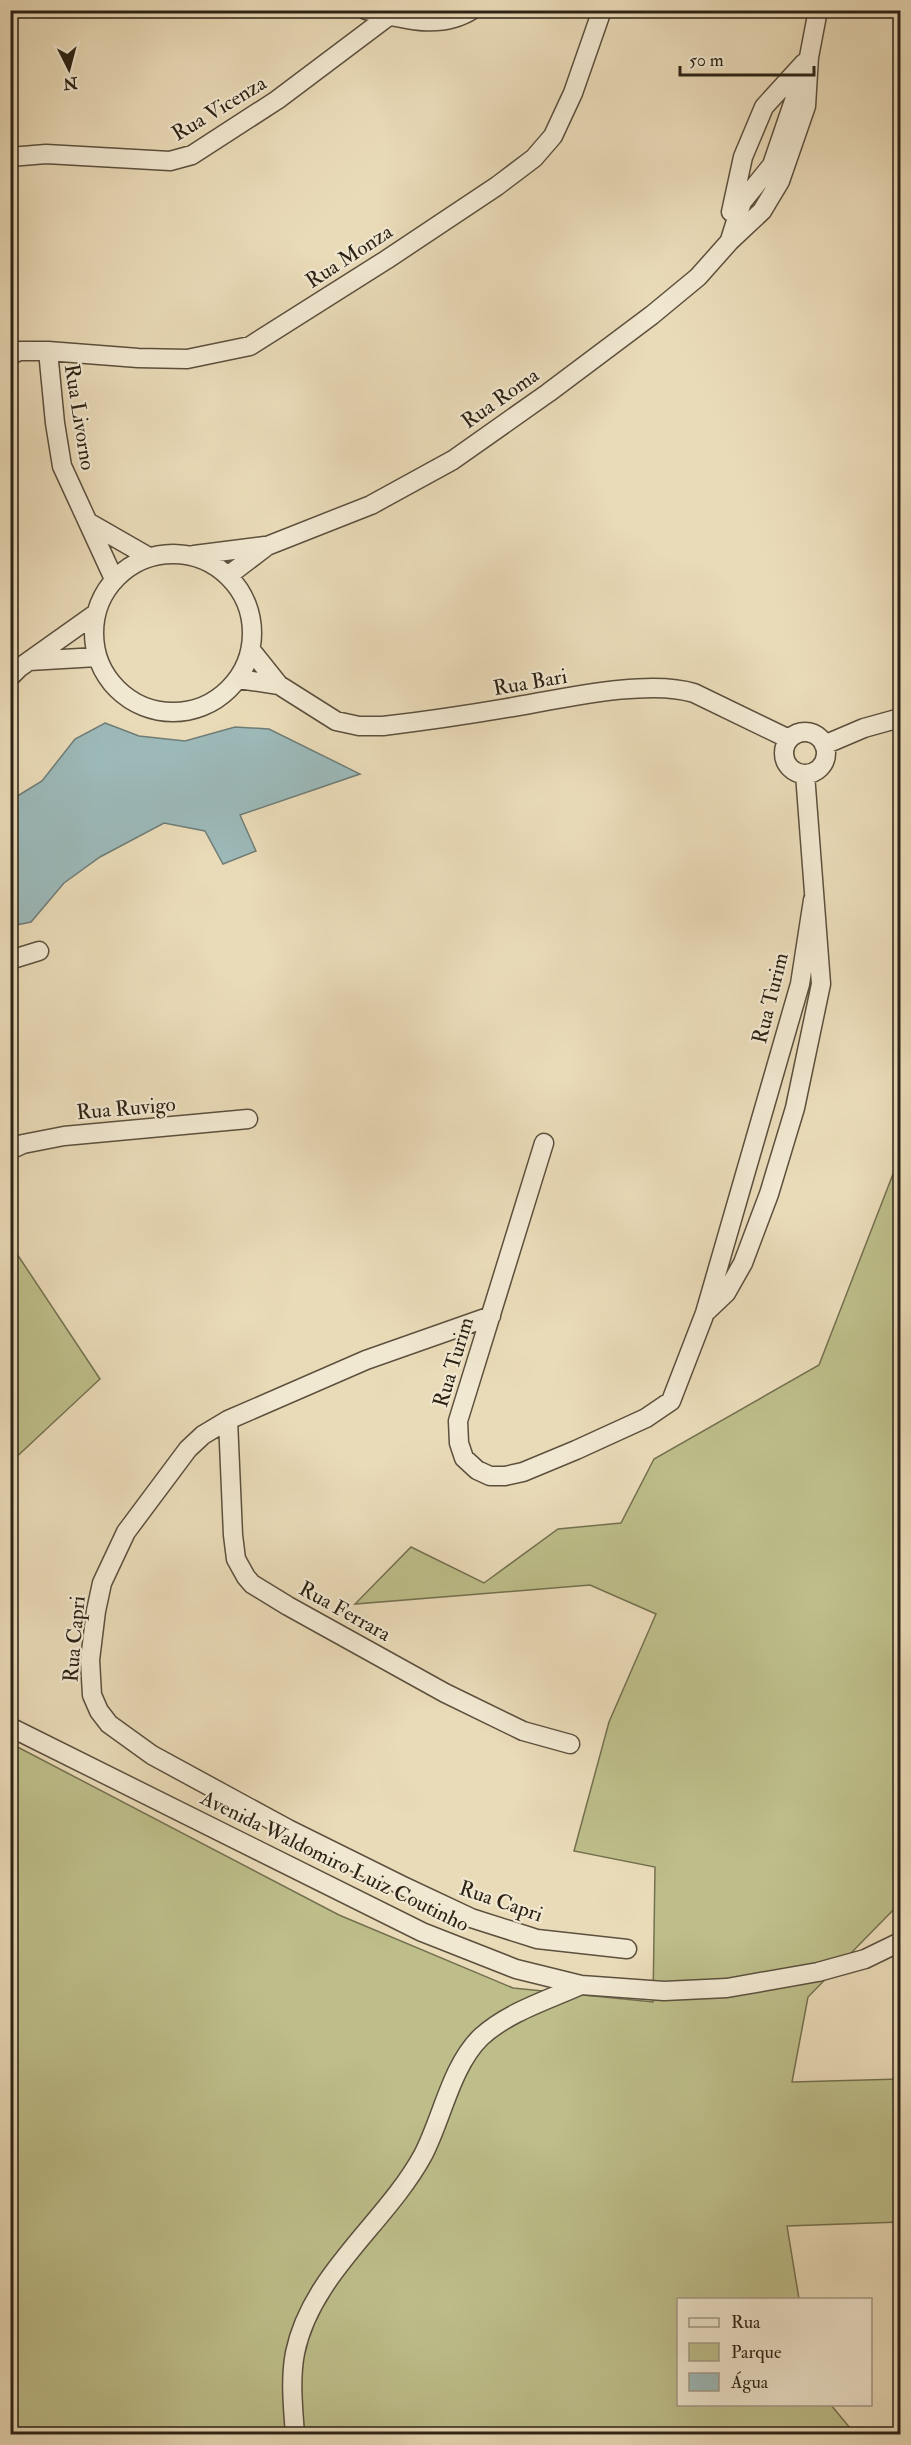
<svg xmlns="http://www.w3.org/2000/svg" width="911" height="2445" font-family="'IM FELL Double Pica',serif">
  <rect width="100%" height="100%" fill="#eadbb8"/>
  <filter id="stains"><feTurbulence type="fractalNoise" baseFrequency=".00333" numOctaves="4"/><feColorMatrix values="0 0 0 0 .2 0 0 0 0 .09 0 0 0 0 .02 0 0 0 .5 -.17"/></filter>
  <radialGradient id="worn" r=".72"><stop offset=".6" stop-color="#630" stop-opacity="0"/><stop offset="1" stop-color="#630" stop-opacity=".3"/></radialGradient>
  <path fill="#bdbe8a" stroke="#747050" stroke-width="1.5" d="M900 1156V1903L808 1997 792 2082 900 2079V2222L787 2226 799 2299 678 2300V2404L831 2405 855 2434H11L10 1743 339 1915 513 1988 653 2002 655 1867 574 1851 609 1722 656 1614 590 1585 355 1604 411 1547 484 1583 558 1529 621 1523 654 1459 819 1365Z
    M11 1245 100 1379 11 1462H10Z"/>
  <path fill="#9cb9b9" stroke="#6f7d77" stroke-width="1.5" d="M105 723 139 736 185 741 235 727 269 729 360 774 240 815 256 851 223 864 205 831 164 823 100 857 64 883 31 922 11 926V800L42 781 75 739Z"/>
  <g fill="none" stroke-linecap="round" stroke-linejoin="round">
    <defs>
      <path id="minor" d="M366 10C402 18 439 31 472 10
        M10 157 46 154 170 161 192 155 277 100 390 15
        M731 212 743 157 764 107 804 63
        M730 240 742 202 772 165 809 57 818 10
        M48 351 55 423 62 466 114 579
        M10 355 20 351H48L138 358 187 359 250 346 386 260 497 186 534 158 553 136 573 93 602 10
        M88 522 149 557
        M94 633a79 79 0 1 1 158 0a79 79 0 1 1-158 0Z
        M194 555 265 546
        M229 575 267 546 371 505 453 460 548 393 652 315 698 277 730 241 762 211 780 181 806 106 809 57
        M251 650 279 685 336 721 359 726H383C425 721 466 715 507 708 557 700 647 678 694 693L789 739
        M29 661 97 657
        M10 677 19 668 95 614
        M239 679 279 685
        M784 753a21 21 0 1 1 42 0a21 21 0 1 1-42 0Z
        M824 745 864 728 900 718
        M10 960 39 951
        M544 1143 458 1421 459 1443 464 1458 477 1470 490 1476H505L523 1472 576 1450 646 1418 671 1401 705 1313 800 984 813 900
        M10 1150 23 1144 64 1136 248 1119
        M705 1313 726 1293 743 1263 769 1194 795 1108 821 984 805 774
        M491 1316 366 1360 228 1420 203 1435 188 1449 126 1532 102 1583 96 1611 90 1660 92 1695 99 1711 109 1724 152 1755 288 1829 403 1886 471 1918 537 1939 627 1949
        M228 1420 233 1535 236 1559 246 1577 252 1584 288 1606 445 1693 523 1731 570 1744
        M10 1727 422 1932 516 1969 581 1985 664 1991 727 1988 818 1972 865 1959 900 1942
        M295 2434C293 2408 290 2379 295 2353 311 2274 386 2223 423 2155 442 2119 451 2066 481 2037 508 2012 548 2000 581 1985"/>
    </defs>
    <use href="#minor" stroke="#5c503e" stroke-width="21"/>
    <use href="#minor" stroke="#f1e8d1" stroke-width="18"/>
  </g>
  <g text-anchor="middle" stroke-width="4.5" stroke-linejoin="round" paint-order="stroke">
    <g font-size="21" fill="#2c2215" stroke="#f1e8d1">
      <text transform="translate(219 108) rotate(-31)" y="7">Rua Vicenza</text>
      <text transform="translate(349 256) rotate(-33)" y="7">Rua Monza</text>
      <text transform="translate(500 398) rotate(-35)" y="7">Rua Roma</text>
      <text transform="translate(80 417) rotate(81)" y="7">Rua Livorno</text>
      <text transform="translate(530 682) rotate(-10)" y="7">Rua Bari</text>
      <text transform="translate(770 998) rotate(-76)" y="7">Rua Turim</text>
      <text transform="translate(126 1108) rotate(-5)" y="7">Rua Ruvigo</text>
      <text transform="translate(453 1362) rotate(-73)" y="7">Rua Turim</text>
      <text transform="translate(345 1611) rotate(29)" y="7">Rua Ferrara</text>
      <text transform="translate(74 1639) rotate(-85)" y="7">Rua Capri</text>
      <text transform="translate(335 1861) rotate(26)" y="7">Avenida Waldomiro Luiz Coutinho</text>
      <text transform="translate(501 1901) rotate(19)" y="7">Rua Capri</text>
    </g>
  </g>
  <rect width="911" height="2445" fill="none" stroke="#eadbb8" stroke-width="36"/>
  <rect x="12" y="12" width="887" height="2421" fill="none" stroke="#2c2215" stroke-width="3"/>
  <rect x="18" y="18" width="875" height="2409" fill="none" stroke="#2c2215" stroke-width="1.5"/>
  <rect x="677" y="2298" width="195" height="108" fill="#f1e8d1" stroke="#a29986" stroke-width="1.5"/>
  <rect x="689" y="2318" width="30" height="9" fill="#f1e8d1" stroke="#a29986" stroke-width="1.5"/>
  <text x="731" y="2328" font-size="18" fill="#2c2215">Rua</text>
  <rect x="689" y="2343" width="30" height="18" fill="#bdbe8a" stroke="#a29986" stroke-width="1.5"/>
  <text x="731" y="2358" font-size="18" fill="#2c2215">Parque</text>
  <rect x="689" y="2373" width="30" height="18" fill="#9cb9b9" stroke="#a29986" stroke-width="1.5"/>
  <text x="731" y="2388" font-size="18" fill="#2c2215">Água</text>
  <g transform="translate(69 69) rotate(174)" stroke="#f1e8d1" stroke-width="4.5" paint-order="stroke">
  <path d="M0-4.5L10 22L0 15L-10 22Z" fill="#2c2215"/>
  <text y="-9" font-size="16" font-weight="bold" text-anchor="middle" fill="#2c2215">N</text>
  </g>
  <path d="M680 66v9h134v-9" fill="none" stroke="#2c2215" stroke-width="3"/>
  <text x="689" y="66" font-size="18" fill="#2c2215" stroke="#f1e8d1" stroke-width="4.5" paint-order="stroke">50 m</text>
  <rect width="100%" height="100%" filter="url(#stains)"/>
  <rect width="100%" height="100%" fill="url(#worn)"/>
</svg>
